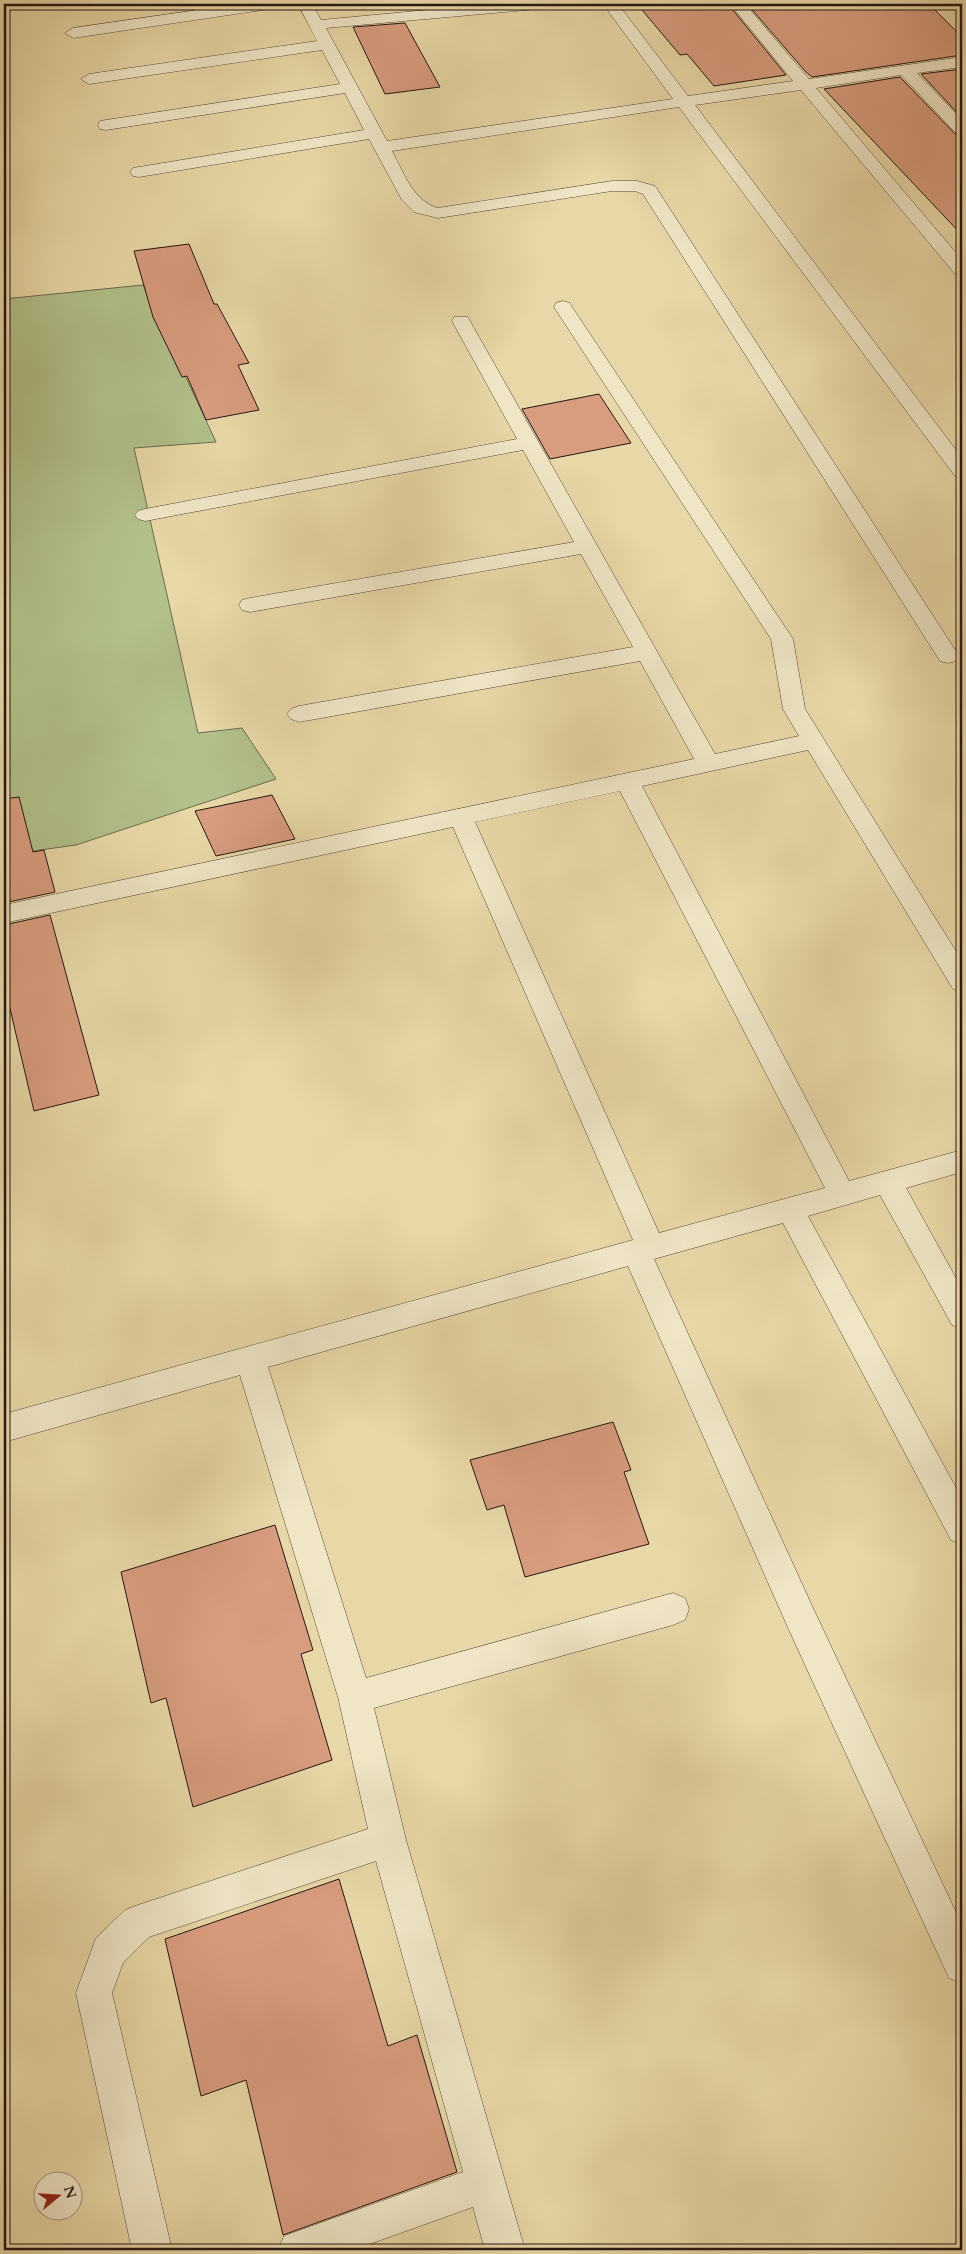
<svg xmlns="http://www.w3.org/2000/svg" width="966" height="2254" font-family="Cardo,serif">
  <rect width="100%" height="100%" fill="#e8d8a7"/>
  <filter id="stains"><feTurbulence type="fractalNoise" baseFrequency=".004" numOctaves="4"/><feColorMatrix values="0 0 0 0 .2 0 0 0 0 .09 0 0 0 0 .02 0 0 0 .5 -.17"/></filter>
  <radialGradient id="worn" r=".72"><stop offset=".6" stop-color="#630" stop-opacity="0"/><stop offset="1" stop-color="#630" stop-opacity=".3"/></radialGradient>
  <path fill="#b2c08a" stroke="#6b6b4e" d="M143 285 216 442 134 448 198 733 242 728 276 779 76 845 4 855V299Z"/>
  <path fill="#d89c7e" stroke="#241611" d="M637 4H728L786 75 714 86 687 54 680 55Z
    M747 4H929L962 37V55L812 77 806 72Z
    M405 23 440 87 385 94 353 27Z
    M962 69V118L921 74Z
    M900 77 955 134 962 136V235L824 89Z
    M189 244 214 304H217L249 363 238 365 259 410 206 420 187 376 182 377 153 317 134 251Z
    M599 394 631 443 550 459 522 409Z
    M272 795 295 839 216 856 195 811Z
    M19 797 33 852 44 850 55 892 4 903V799Z
    M50 915 99 1095 34 1111 4 983V925Z
    M613 1422 631 1470 624 1472 649 1544 525 1577 504 1505 487 1510 470 1460Z
    M275 1525 313 1650 301 1654 332 1760 193 1807 166 1698 151 1703 121 1572Z
    M339 1879 388 2046 417 2035 457 2172 283 2235 246 2080 201 2096 165 1939Z"/>
  <g fill="none" stroke-linecap="round" stroke-linejoin="round">
    <defs>
      <path id="minor" d="M239 4H277L269 9 73 38 65 33 73 28Z
        M298 4H312L321 20 491 4H546L538 9 326 28 387 141 673 99 603 4H618L688 96 793 81 730 4H745L809 79 962 57V67L917 73 962 120V134L956 133 901 75 816 88 962 260V276L956 275 801 90 695 105 962 458V478L955 476 679 107 392 151C404 173 413 201 438 208L612 181H637L655 186 959 656 956 661 948 663 940 661 643 194 635 191H612L438 218 414 212 402 200 369 139 139 177 133 176 130 172 133 168 139 167 364 130 345 93 106 130 100 129 98 125 100 121 106 120 340 84 322 50 89 84 81 79 89 74 317 41Z
        M563 301 570 303 572 307 793 639 805 709 962 961V992L953 989 808 750 642 786 849 1181 962 1150V1172L906 1188 962 1289V1329L952 1325 880 1195 808 1216 962 1499V1545L951 1540 783 1223 654 1259 813 1608 962 1925V1983L949 1978 789 1630 628 1266 268 1367 366 1678 673 1593 685 1598 689 1609 685 1620 673 1625 374 1708 406 1840 525 2250H485L473 2207 353 2250H278L284 2236 463 2172 376 1861 149 1937 123 1963 112 1993 172 2250H132L76 1993 96 1938 125 1910 138 1905 368 1829 338 1697 240 1375 4 1442V1414L633 1240 453 827 4 923V905L694 759 640 661 299 722 291 719 287 714 291 709 299 706 633 647 581 554 250 612 242 610 239 605 242 600 250 598 574 542 523 450 145 521 138 519 135 515 138 511 145 509 517 439 452 321 454 317H468L470 321 715 754 799 736 783 709 771 639 554 307 556 303ZM620 791 825 1188 659 1233 475 822Z"/>
    </defs>
    <use href="#minor" stroke="#554636" stroke-width="1"/>
    <use href="#minor" fill="#f0e6c6" fill-rule="evenodd"/>
  </g>
  <rect width="966" height="2254" fill="none" stroke="#e8d8a7" stroke-width="20"/>
  <rect x="5" y="5" width="956" height="2244" fill="none" stroke="#241611" stroke-width="2.5"/>
  <rect x="10" y="10" width="946" height="2234" fill="none" stroke="#241611"/>
  <g transform="translate(58 2196) rotate(72)"><circle r="24" fill="#f0e6c6" stroke="#9e937e"/>
  <path d="M0-4L9 19L0 12L-9 19Z" fill="#8f2418"/>
  <text y="-8" font-size="14" font-weight="bold" text-anchor="middle" fill="#241611">N</text>
  </g>
  <rect width="100%" height="100%" filter="url(#stains)"/>
  <rect width="100%" height="100%" fill="url(#worn)"/>
</svg>
